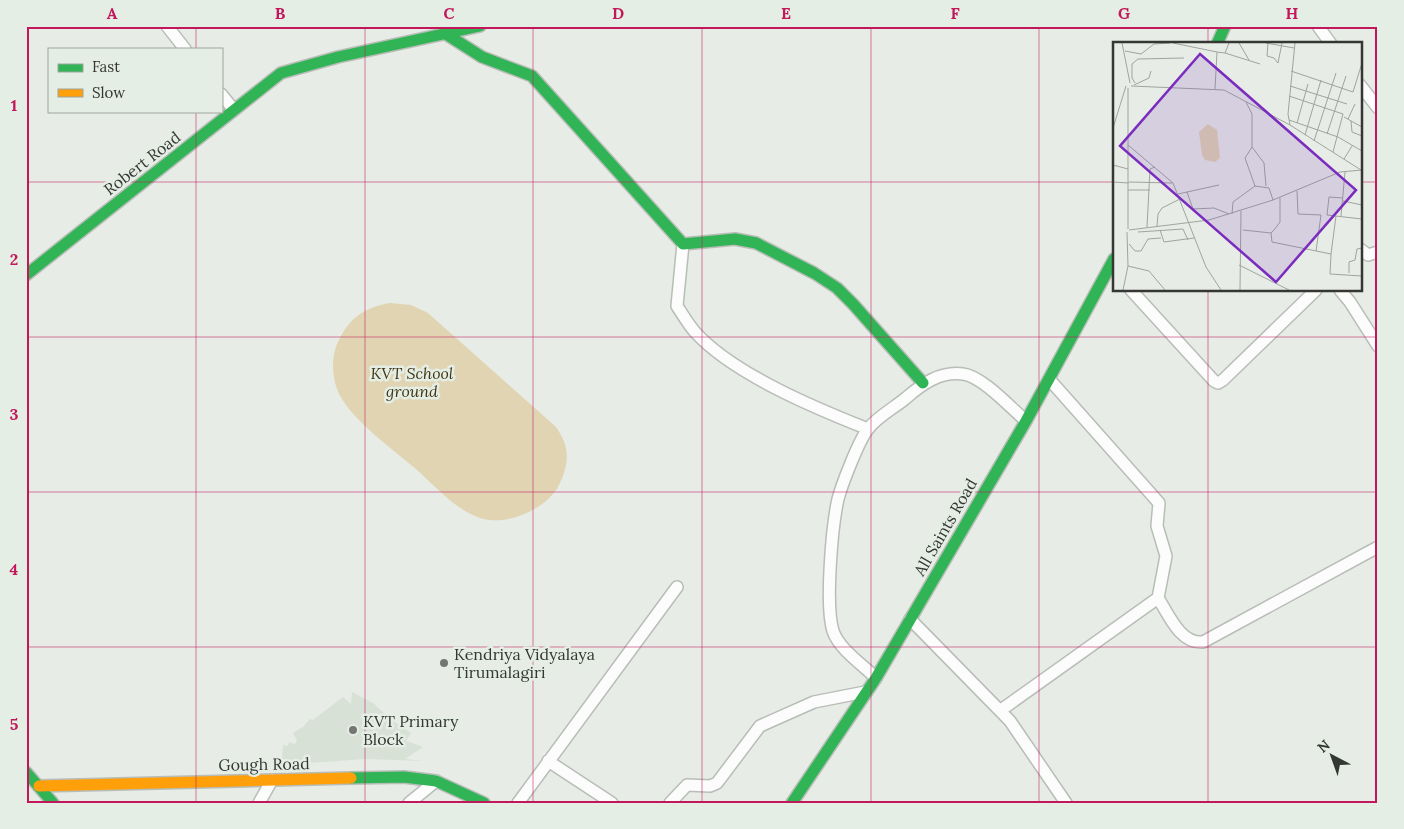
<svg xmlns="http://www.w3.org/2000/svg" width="1404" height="829" font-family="Lora,serif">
  <rect width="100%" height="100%" fill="#e7ece6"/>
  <path fill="#d7e1d5" d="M352 692 373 703 389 718 411 733 406 741 423 747 405 759 424 761 366 759 308 763 282 759 283 745 288 746 289 742 295 744 297 741 293 733 303 727 310 719 313 720 343 697 351 704Z"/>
  <path fill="#e0d4b2" d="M390 303 411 305 428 313 555 426C570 445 570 463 559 485 547 509 506 527 480 518 456 510 435 486 417 470 395 451 356 423 342 399 331 382 330 355 340 338 351 316 367 307 390 303Z"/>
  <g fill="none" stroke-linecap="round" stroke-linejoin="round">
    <defs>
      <path id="street" d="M167 26 185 49
        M1318 26 1331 44
        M1360 85 1378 108
        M221 94 234 110
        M683 244 677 306C683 315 688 324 695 332 733 374 815 408 868 429
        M1360 249 1368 255 1378 252
        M1131 290 1214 381 1218 383 1223 380 1316 290
        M1340 290 1350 302 1378 346
        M1158 598C1169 615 1180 644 1203 642L1378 547
        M910 619 1010 721 1066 803
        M876 678C862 664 839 649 833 631 825 605 832 526 838 499 842 484 859 440 868 429 877 417 894 408 906 398 922 384 940 371 963 374 982 376 1012 409 1026 421
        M1001 710 1158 598 1166 556 1157 526 1159 503 1049 379
        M548 761 612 803
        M259 803 272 780
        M409 803 436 781
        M518 803 677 587
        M670 803 687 785 710 786 717 783 760 726 814 702 865 692"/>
      <path id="fast" d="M446 34 482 57 532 76 683 244 735 239 756 243 814 273 837 288 853 304 923 383
        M1217 44 1225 26
        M26 275 281 73 338 57 480 26
        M26 772 53 803
        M351 778 404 777 436 781 484 803
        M792 803 876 678 1026 421 1114 259"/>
      <path id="slow" d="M39 786 351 778"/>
    </defs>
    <use href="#street" stroke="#b9bdb8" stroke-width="14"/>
    <use href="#fast" stroke="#b9bdb8" stroke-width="14"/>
    <use href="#slow" stroke="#b9bdb8" stroke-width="14"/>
    <use href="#street" stroke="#fbfcfb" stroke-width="11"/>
    <use href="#fast" stroke="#30b455" stroke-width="11"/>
    <use href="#slow" stroke="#ff9f0a" stroke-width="11"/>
  </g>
  <path fill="none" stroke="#c2185b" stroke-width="1" stroke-opacity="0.55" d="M196 26V49M365 26V803M533 26V803M702 26V803M871 26V803M1039 26V803M1208 26V44M196 111V803M26 182H1114M1360 182H1378M1208 290V803M26 337H1378M26 492H1378M26 647H1378"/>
  <g fill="#737672" stroke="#e5eee4" stroke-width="2">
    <circle cx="444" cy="663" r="5"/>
    <circle cx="353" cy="730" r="5"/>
  </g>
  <g text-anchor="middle" stroke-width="5" stroke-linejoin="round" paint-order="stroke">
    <g font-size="16" fill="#343733" stroke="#e5eee4">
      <text transform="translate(142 163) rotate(-38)" y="6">Robert Road</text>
      <text transform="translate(945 527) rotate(-60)" y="6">All Saints Road</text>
      <text transform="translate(264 764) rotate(-1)" y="6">Gough Road</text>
    </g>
    <g font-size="16" font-style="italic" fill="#433615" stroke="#e5eee4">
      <text x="412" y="379">KVT School<tspan x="412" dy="18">ground</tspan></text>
    </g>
    <g font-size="16" fill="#343733" stroke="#e5eee4" text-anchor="start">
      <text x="454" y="660">Kendriya Vidyalaya<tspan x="454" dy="18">Tirumalagiri</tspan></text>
      <text x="363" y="727">KVT Primary<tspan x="363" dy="18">Block</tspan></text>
    </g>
  </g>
  <g transform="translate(1113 42)">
    <rect width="249" height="249" fill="#e7ece6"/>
    <path d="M95 82 104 88 107 116 102 120 92 118 89 113 86 90Z" fill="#e0d4b2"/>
    <path fill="none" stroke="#9fa49e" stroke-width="1" d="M9 1 17 41M60 1 104 10 102 47M126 1 136 18M153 1 181 6M155 1 154 14 161 16 165 21 169 1M12 9 28 12 41 2 57 1M104 10 112 11 116 1M112 11 147 22M178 29 240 50 249 21M22 41 19 36V22L25 17 71 16M21 43 36 36 38 29M18 44 111 48 177 83 248 128M177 44 234 62M176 54 230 72 220 110M133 60 139 72V105L151 121 153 144M231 75 249 85M235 77 242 62M176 78 225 95 249 109M238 79 239 90 249 94M184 81 195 42M177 83 175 72 182 1M0 86 13 44M214 92 233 34M192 93 208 38M201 99 223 31M15 103 60 141 93 225 108 248M139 105 132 116 142 144M231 117 239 104M0 123 15 127M0 140 16 141M16 140 59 141M15 148H37M184 149 185 172 208 173 203 209M74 150 80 167 101 166 116 172M65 152 106 143M230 156 216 155 214 173 249 177M230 159 249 163M119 172 120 160 142 144 156 146 160 158M228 174 232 130M44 184 45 172 49 166 67 157M34 185 37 127 42 125M15 187V46M16 188 96 178 160 158 227 130 249 128M47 188 51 200 81 196M130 188 158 191 161 188 167 180V156M25 190 70 187 75 198M158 191 159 200 218 212 223 174M16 202 22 209H28L35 197 48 196M218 212 217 232 249 234M126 223 176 248M15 224 36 229 52 248M236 231V220L242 218 244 207 249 206M10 248 15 224 14 190M127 248 128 169"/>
    <path fill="#7b2cbf" fill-opacity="0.15" stroke="#7b2cbf" stroke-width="2.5" d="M87 12 243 148 163 240 7 104Z"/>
    <rect width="249" height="249" fill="none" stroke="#343733" stroke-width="2.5"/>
  </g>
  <rect width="1404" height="829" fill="none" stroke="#e5eee4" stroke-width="55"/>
  <rect x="48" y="48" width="175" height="65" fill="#e5eee4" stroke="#9ea59d"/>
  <rect x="58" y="64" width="25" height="8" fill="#30b455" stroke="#9ea59d"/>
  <text x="92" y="72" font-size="15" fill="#343733">Fast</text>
  <rect x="58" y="89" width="25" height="8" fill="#ff9f0a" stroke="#9ea59d"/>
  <text x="92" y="98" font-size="15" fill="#343733">Slow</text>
  <g transform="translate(1332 756) rotate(319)" stroke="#e5eee4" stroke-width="4" paint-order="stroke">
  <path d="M0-4L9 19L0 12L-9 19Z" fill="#343733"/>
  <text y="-8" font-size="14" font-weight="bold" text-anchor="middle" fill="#343733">N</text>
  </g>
  <rect x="28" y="28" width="1348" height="774" fill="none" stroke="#c2185b" stroke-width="2"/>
  <g font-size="16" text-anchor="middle" font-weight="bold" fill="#c2185b">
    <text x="112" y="19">A</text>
    <text x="280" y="19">B</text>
    <text x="449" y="19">C</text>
    <text x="618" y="19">D</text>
    <text x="786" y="19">E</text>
    <text x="955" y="19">F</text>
    <text x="1124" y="19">G</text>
    <text x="1292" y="19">H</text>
    <text x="14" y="111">1</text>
    <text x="14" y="265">2</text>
    <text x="14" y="420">3</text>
    <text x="14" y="575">4</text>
    <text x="14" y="730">5</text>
  </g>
</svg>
